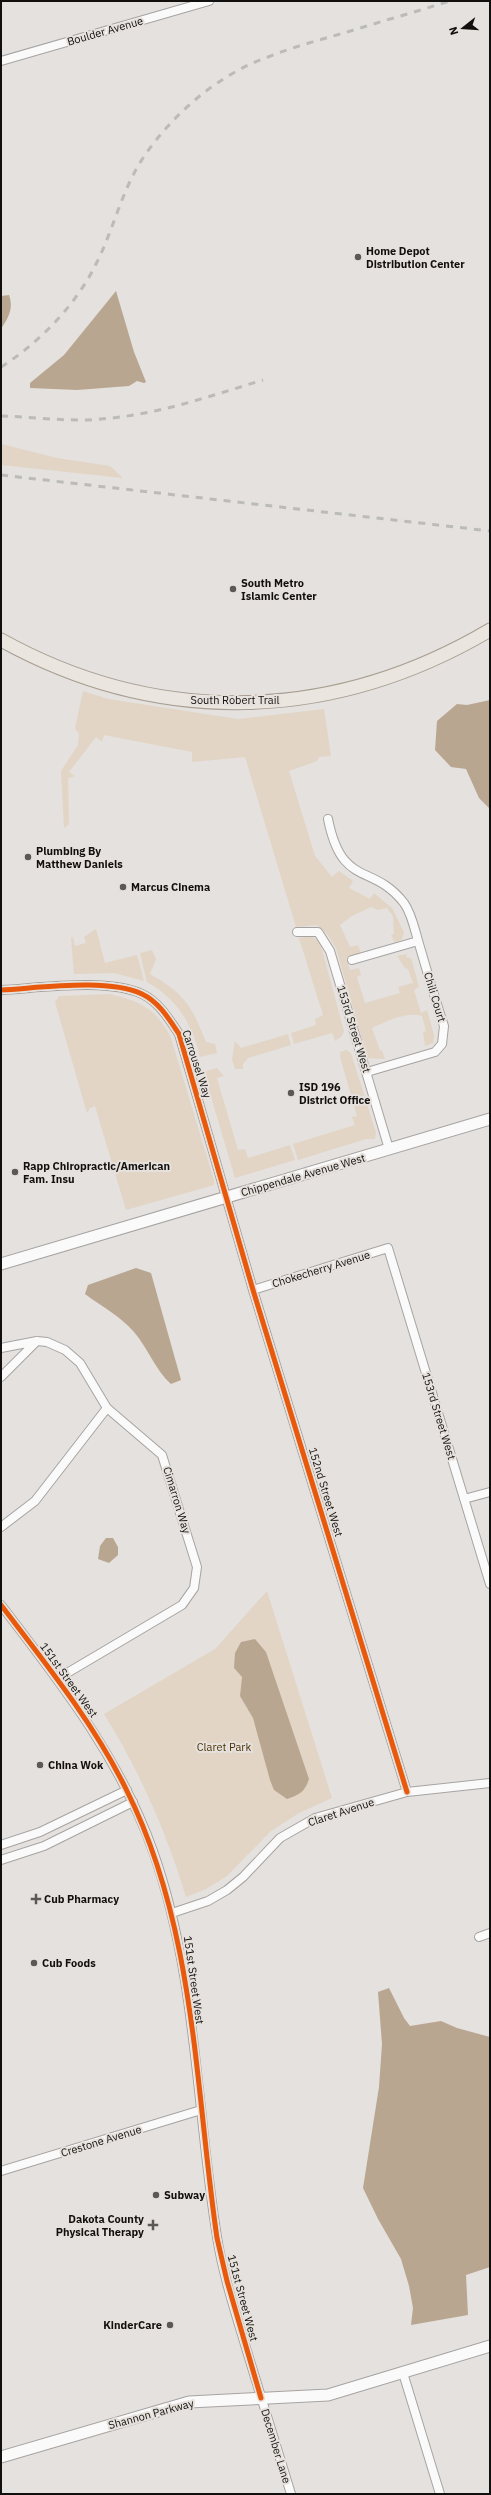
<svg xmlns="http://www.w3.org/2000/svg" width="491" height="2495" font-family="'IBM Plex Sans',sans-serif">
  <rect width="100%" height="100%" fill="#e4e1de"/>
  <path fill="#e2d5c5" d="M1 444 57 458 110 466 123 478 1 465Z
    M83 691 108 699 238 719 324 709 331 756 319 757 317 761 289 771 315 856 332 877 339 871 353 881 349 888 370 899 374 893 392 908 404 932 402 939 395 943 391 935 394 934 393 916 387 908 378 910 371 907 352 916 340 925 350 947 358 945 361 953 346 958 350 970 359 968 361 975 357 977 365 1003 400 993 398 987 413 983 408 969 405 968 397 956 407 954 406 957 411 958 419 987 414 990 421 1013 427 1010 434 1035 433 1043 425 1046 423 1032 426 1031 422 1016C407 1011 387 1021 372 1028L380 1051 382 1050 385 1059 367 1058 336 948 327 934 317 925 296 927 245 757 192 762V752L104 735 102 742 96 737 69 772 75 776 68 778 69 824 64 828 61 771 78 745 79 734 75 728Z
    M96 929 105 963 137 955 144 981 114 973 74 974 71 938 73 937 75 946 86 943 84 937Z
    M311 936 320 942 344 1031 342 1036 335 1041 332 1033 294 1044 291 1033 316 1025 315 1019 323 1015 299 938Z
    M152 950 156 959 150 974C185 994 191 1005 206 1042L215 1044 217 1053 200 1057C192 1023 177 999 147 982L140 953Z
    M110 994C141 1002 156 1008 171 1038L214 1180V1185L126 1210 95 1106 90 1108 87 1113 55 1002 59 996Z
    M288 1034 291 1045 248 1058 243 1064V1069H235L232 1059 235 1041 241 1048Z
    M346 1050 351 1053 376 1133 375 1139H366L298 1160 293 1144 355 1125 352 1117 357 1116 340 1057V1052Z
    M217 1068 224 1076 217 1078 238 1150 245 1149 248 1158 290 1145 295 1160 235 1178 206 1080V1071Z
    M267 1591 332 1798 299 1813 271 1831 227 1876 206 1889 186 1897C166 1831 140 1772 104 1714L215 1649Z"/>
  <path fill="#b9a690" d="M116 291 134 352 146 382 144 383 137 381 129 386 77 390 30 388V383L64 355Z
    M9 295C14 309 8 318 1 329V296Z
    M490 700V809L479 798 466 769 451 767 435 750 437 721 457 704 467 705Z
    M136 1268 151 1273 181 1380 171 1384C155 1370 148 1348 134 1332 120 1316 101 1306 85 1294L88 1285Z
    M106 1538H113L118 1547V1555L109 1563 98 1559 100 1546Z
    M255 1639 266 1652 309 1779C305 1792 299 1795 287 1799L274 1790 270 1780 253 1718 240 1696 242 1677 234 1668 235 1653 241 1642Z
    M389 1988 404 2018 410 2026 441 2021 457 2028 490 2037V2267L466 2275 468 2315 411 2325 413 2308 409 2286 401 2259 378 2219 363 2188 379 2087 382 2044 378 1992Z"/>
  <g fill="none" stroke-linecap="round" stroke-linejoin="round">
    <defs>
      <path id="street" d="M1 61 209 1
        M328 819C342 889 372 862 404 903 412 914 415 931 419 944 427 971 435 999 444 1026L442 1044 435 1052 367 1072
        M297 932H318L330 951 389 1149
        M352 960 418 941
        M1 990C40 988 107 978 142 994 159 1002 169 1019 179 1034L253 1290 407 1792
        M253 1290 388 1248 490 1584
        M1 1348 37 1341 47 1342 65 1350 80 1363 107 1408 162 1455 197 1567 194 1588 182 1605 57 1679
        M1 1377 37 1341
        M464 1499 490 1492
        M1 1527 35 1501 107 1408
        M1 1605C60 1682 120 1758 153 1851 197 1975 196 2109 217 2237 223 2275 235 2311 246 2348 261 2397 276 2445 291 2494
        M1 1845 40 1832 127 1790
        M1 1860 44 1846 133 1802
        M172 1913 208 1901 227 1890 243 1877 280 1838 315 1818 407 1792 490 1783
        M479 1937 490 1933
        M1 2171 201 2110
        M403 2373 440 2494"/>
      <path id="secondary" d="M1 1264 490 1119
        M1 2457 189 2402 328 2395 490 2346"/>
      <path id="primary" d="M1 640C160 728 334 722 490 630"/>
    </defs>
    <use href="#street" stroke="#a6a4a2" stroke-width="10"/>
    <use href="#secondary" stroke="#a6a4a2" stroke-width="13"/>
    <use href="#primary" stroke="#a89e92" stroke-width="15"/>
    <use href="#street" stroke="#fbfafa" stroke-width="8"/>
    <use href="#secondary" stroke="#fbfafa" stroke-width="11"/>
    <use href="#primary" stroke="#eae5df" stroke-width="13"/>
    <path stroke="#bbbbba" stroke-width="3" stroke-dasharray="7 7" stroke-linecap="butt" d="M1 367C39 343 76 305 96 264 114 229 122 188 145 155 174 113 219 74 268 57 293 47 319 40 344 33 379 22 415 12 450 1
      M1 416C34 417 68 422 101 419 157 415 210 396 263 380
      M1 475 490 531"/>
    <defs>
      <path id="cycleway" d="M1 990C40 988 107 978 142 994 159 1002 169 1019 179 1034L253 1290 407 1792
        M1 1605C46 1664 93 1722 126 1789 196 1928 195 2088 217 2238L227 2281 261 2398"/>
    </defs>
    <use href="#cycleway" stroke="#e6e1dc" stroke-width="8"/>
    <use href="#cycleway" stroke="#e8590c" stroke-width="5"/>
  </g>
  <g fill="#5b5957" stroke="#e6e1dc" stroke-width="1.5">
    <circle cx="358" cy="257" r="4"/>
    <circle cx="233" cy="589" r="4"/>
    <circle cx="28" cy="857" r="4"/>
    <circle cx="123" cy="887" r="4"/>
    <circle cx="291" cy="1093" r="4"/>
    <circle cx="15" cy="1172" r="4"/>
    <circle cx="40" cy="1765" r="4"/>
    <path d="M34 1893h4v4h4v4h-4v4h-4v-4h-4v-4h4z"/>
    <circle cx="34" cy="1963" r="4"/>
    <circle cx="156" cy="2195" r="4"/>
    <path d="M151 2219h4v4h4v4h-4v4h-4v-4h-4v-4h4z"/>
    <circle cx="170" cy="2325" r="4"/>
  </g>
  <g text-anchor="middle" stroke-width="4" stroke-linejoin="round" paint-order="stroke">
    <g font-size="11" fill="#11100e" stroke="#e6e1dc">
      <text transform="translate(105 31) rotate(-16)" y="4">Boulder Avenue</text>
      <text x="235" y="704">South Robert Trail</text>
      <text transform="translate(435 997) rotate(73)" y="4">Chili Court</text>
      <text transform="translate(354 1029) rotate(73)" y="4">153rd Street West</text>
      <text transform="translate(197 1064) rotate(72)" y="4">Carrousel Way</text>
      <text transform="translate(303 1175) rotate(-16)" y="4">Chippendale Avenue West</text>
      <text transform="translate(321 1269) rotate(-17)" y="4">Chokecherry Avenue</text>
      <text transform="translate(439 1416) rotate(73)" y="4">153rd Street West</text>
      <text transform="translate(326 1492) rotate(73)" y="4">152nd Street West</text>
      <text transform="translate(177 1500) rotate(73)" y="4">Cimarron Way</text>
      <text transform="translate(69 1680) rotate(54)" y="4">151st Street West</text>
      <text transform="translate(341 1812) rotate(-18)" y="4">Claret Avenue</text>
      <text transform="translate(194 1980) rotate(82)" y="4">151st Street West</text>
      <text transform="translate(101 2141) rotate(-17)" y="4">Crestone Avenue</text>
      <text transform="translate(243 2298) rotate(75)" y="4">151st Street West</text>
      <text transform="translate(151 2414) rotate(-15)" y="4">Shannon Parkway</text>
      <text transform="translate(276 2446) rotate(73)" y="4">December Lane</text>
    </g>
    <g font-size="11" font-weight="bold" fill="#11100e" stroke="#e6e1dc" text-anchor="start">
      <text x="366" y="255">Home Depot<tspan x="366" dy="13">Distribution Center</tspan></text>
      <text x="241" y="587">South Metro<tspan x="241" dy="13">Islamic Center</tspan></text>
      <text x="36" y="855">Plumbing By<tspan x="36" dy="13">Matthew Daniels</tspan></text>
      <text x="131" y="891">Marcus Cinema</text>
      <text x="299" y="1091">ISD 196<tspan x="299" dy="13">District Office</tspan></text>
      <text x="23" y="1170">Rapp Chiropractic/American<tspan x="23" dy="13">Fam. Insu</tspan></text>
      <text x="48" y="1769">China Wok</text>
      <text x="44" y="1903">Cub Pharmacy</text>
      <text x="42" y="1967">Cub Foods</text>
      <text x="164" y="2199">Subway</text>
      <text x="144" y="2223" text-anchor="end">Dakota County<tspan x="144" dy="13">Physical Therapy</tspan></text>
      <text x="162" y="2329" text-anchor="end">KinderCare</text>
    </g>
    <g font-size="11" fill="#4d3207" stroke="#e6e1dc">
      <text x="224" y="1751">Claret Park</text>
    </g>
  </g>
  <rect width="491" height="2495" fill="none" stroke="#11100e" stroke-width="4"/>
  <g transform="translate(463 28) rotate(253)" stroke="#e6e1dc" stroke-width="3" paint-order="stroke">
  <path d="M0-3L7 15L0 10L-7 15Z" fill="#11100e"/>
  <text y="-6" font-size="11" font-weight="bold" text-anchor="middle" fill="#11100e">N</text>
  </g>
</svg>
